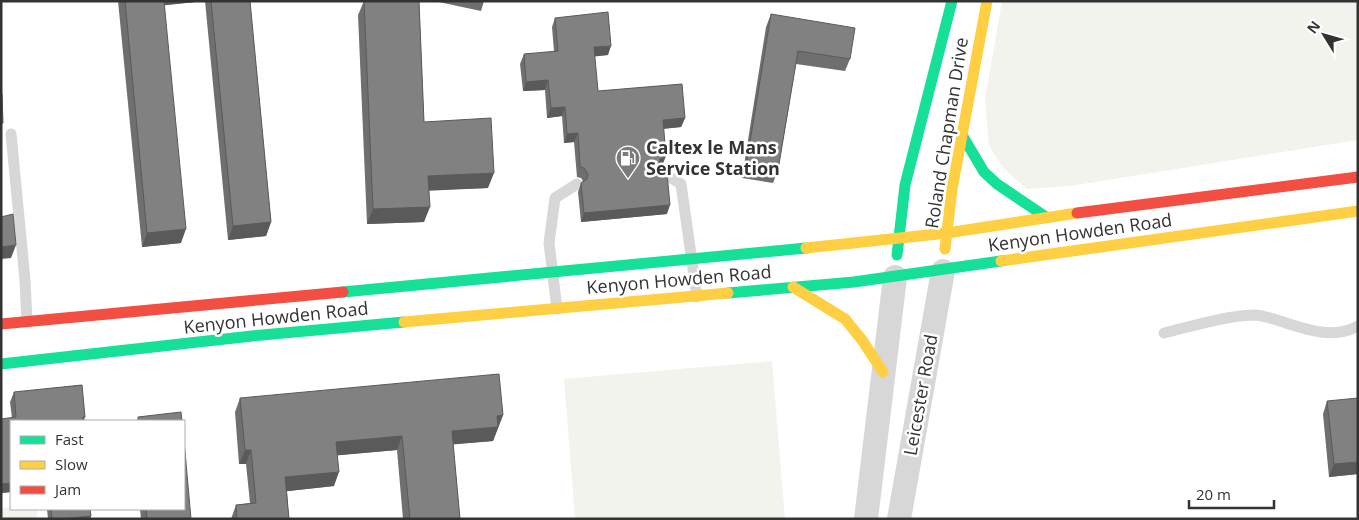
<svg xmlns="http://www.w3.org/2000/svg" width="1359" height="520" font-family="'Open Sans',sans-serif">
  <rect width="100%" height="100%" fill="#fff"/>
  <path fill="#f1f3ec" d="M1002 1H1358V140L1070 186 1027 189 1003 168 989 146 985 99Z
    M772 361 785 519H575L564 379Z
    M11 507V509H37L38 519H1V508Z"/>
  <g fill="none" stroke-linecap="round" stroke-linejoin="round">
    <path stroke="#d7d7d7" stroke-width="11" d="M11 134 25 280 27 322
      M663 173 681 184 697 297
      M557 309 549 243 555 198 577 184
      M1164 333C1193 326 1224 316 1254 315 1263 315 1272 319 1280 321 1306 329 1332 340 1358 326"/>
    <path stroke="#d7d7d7" stroke-width="24" d="M866 519 895 277
      M899 519 943 271"/>
    <path stroke="#16e098" stroke-width="11" d="M962 135 984 172 997 184 1046 217
      M897 255 905 185 952 1
      M343 292 806 248
      M728 293 854 282 1001 261
      M1 364 252 336 404 322"/>
    <path stroke="#ffcf43" stroke-width="11" d="M806 248 947 233 1077 213
      M945 249 952 189 987 1
      M1001 261 1358 211
      M793 287 845 319 862 340 883 372
      M404 322 728 293"/>
    <path stroke="#f24e42" stroke-width="11" d="M1077 213 1358 177
      M1 324 343 292"/>
  </g>
  <path fill="#6f6f6f" d="M118 1H250L271 222 266 236 228 240 205 1 164 5 181 243 142 247Z
    M364 1H419L424 122 488 188 429 190 424 222 367 224 358 15Z
    M434 1H484L481 11Z
    M771 14 850 59 845 71 796 64 778 170 773 183 742 178 766 27Z
    M555 18 608 55 594 56 598 91 685 118 681 127 663 129 662 166 660 167 667 214 581 222 578 192 581 183 583 181 581 178 577 177 574 142 564 143 562 116 547 118 545 90 523 91 520 64 524 54 554 52 552 27Z
    M82 385 85 417 84 421H11V492L1 493V419L12 418 10 402 14 392Z
    M240 398 503 415 493 441 453 444 460 519H403L397 450 337 455 334 486 287 491 289 519H231L236 505 250 503 246 464H239L235 412Z
    M1327 401 1358 474 1329 477 1323 414Z
    M47 509H90L91 516 90 519H48Z
    M140 509H184L191 519H141Z"/>
  <path fill="#5a5a5a" d="M159 1H205L158 6Z
    M611 46 608 55 590 57 594 47Z
    M548 80 545 90 523 91 526 82Z
    M565 107 562 116 547 118 551 108Z
    M685 118 681 127 659 129 663 120Z
    M578 133 574 142 564 143 567 134Z
    M666 156 662 166 657 169 660 159Z
    M494 173 488 188 423 191 428 176Z
    M670 205 667 214 581 222 584 213Z
    M430 207 424 222 367 224 373 209Z
    M271 222 266 236 228 240 233 226Z
    M186 229 181 243 142 247 147 233Z
    M16 245 11 258 1 259V247Z
    M503 415 493 441 447 445 452 431 497 416Z
    M402 436 397 450 331 456 336 442Z
    M245 450H251L246 464H239Z
    M1358 462V474L1329 477 1334 464Z
    M339 472 334 486 280 492 285 477Z
    M11 483V492L1 493V484Z
    M91 516 90 519H62Z"/>
  <path fill="#818181" stroke="#5a5a5a" d="M125 1H164L186 229 147 233Z
    M211 1H250L271 222 233 226Z
    M364 1H419L424 122 491 118 494 173 428 176 430 207 373 209Z
    M608 12 611 46 594 47 598 91 682 84 685 118 663 120 666 156 660 159 659 164 660 168 667 173 670 205 584 213 581 183 587 179 588 174 584 168 580 167 578 133 567 134 565 107 551 108 548 80 526 82 524 54 558 51 555 18Z
    M771 14 855 28 850 59 798 51 778 170 746 166Z
    M1 94H2L3 123 1 124Z
    M13 214 16 245 1 247V216V217Z
    M499 374 503 415 497 416 498 427 452 431 460 519H410L402 436 336 442 339 472 285 477 289 519H237L236 505 256 503 251 450H245L240 398Z
    M82 385 85 417H83V421H11V483L1 484V419L16 417 14 392Z
    M1358 398V462L1334 464 1327 401Z
    M181 412 182 421H138V417Z
    M184 440 191 519H147L146 509H184Z
    M51 509H90L91 516 62 519H52Z"/>
  <defs>
    <symbol id="fuel-pin" viewBox="-11 -11 22 30"><path d="M0 17L-7.5 6A9.5 9.5 0 1 1 7.5 6Z" fill="#7a7a7a" stroke="#fff"/><path d="M-5.5-6h7V0h2V4h1.3V-2.5L3-4.5l.8-.8L6-3V5H2.5V1h-1V6h-7ZM-4.2-4.7v3.2H.2V-4.7Z" fill="#fff"/></symbol>
  </defs>
  <g fill-rule="evenodd">
    <use href="#fuel-pin" x="614" y="144" width="28" height="38"/>
  </g>
  <g text-anchor="middle" stroke-width="5" stroke-linejoin="round" paint-order="stroke">
    <g font-size="18" fill="#333" stroke="#fff">
      <text transform="translate(947 133) rotate(-81)" y="6">Roland Chapman Drive</text>
      <text transform="translate(1080 233) rotate(-8)" y="6">Kenyon Howden Road</text>
      <text transform="translate(679 280) rotate(-5)" y="6">Kenyon Howden Road</text>
      <text transform="translate(276 318) rotate(-6)" y="6">Kenyon Howden Road</text>
      <text transform="translate(921 395) rotate(-80)" y="6">Leicester Road</text>
    </g>
    <g font-size="18" font-weight="bold" fill="#333" stroke="#fff" text-anchor="start">
      <text x="646" y="154">Caltex le Mans<tspan x="646" dy="21">Service Station</tspan></text>
    </g>
  </g>
  <rect width="1359" height="520" fill="none" stroke="#333333" stroke-width="5"/>
  <rect x="10" y="420" width="175" height="90" fill="#ffffff" stroke="#adadad"/>
  <rect x="20" y="436" width="25" height="8" fill="#16e098" stroke="#adadad"/>
  <text x="55" y="445" font-size="15" fill="#333333">Fast</text>
  <rect x="20" y="461" width="25" height="8" fill="#ffcf43" stroke="#adadad"/>
  <text x="55" y="470" font-size="15" fill="#333333">Slow</text>
  <rect x="20" y="486" width="25" height="8" fill="#f24e42" stroke="#adadad"/>
  <text x="55" y="495" font-size="15" fill="#333333">Jam</text>
  <g transform="translate(1324 35) rotate(307)" stroke="#ffffff" stroke-width="4" paint-order="stroke">
  <path d="M0-4L9 19L0 12L-9 19Z" fill="#333333"/>
  <text y="-8" font-size="14" font-weight="bold" text-anchor="middle" fill="#333333">N</text>
  </g>
  <path d="M1189 500v8h85v-8" fill="none" stroke="#333333" stroke-width="2.5"/>
  <text x="1196" y="500" font-size="15" fill="#333333" stroke="#ffffff" stroke-width="4" paint-order="stroke">20 m</text>
</svg>
